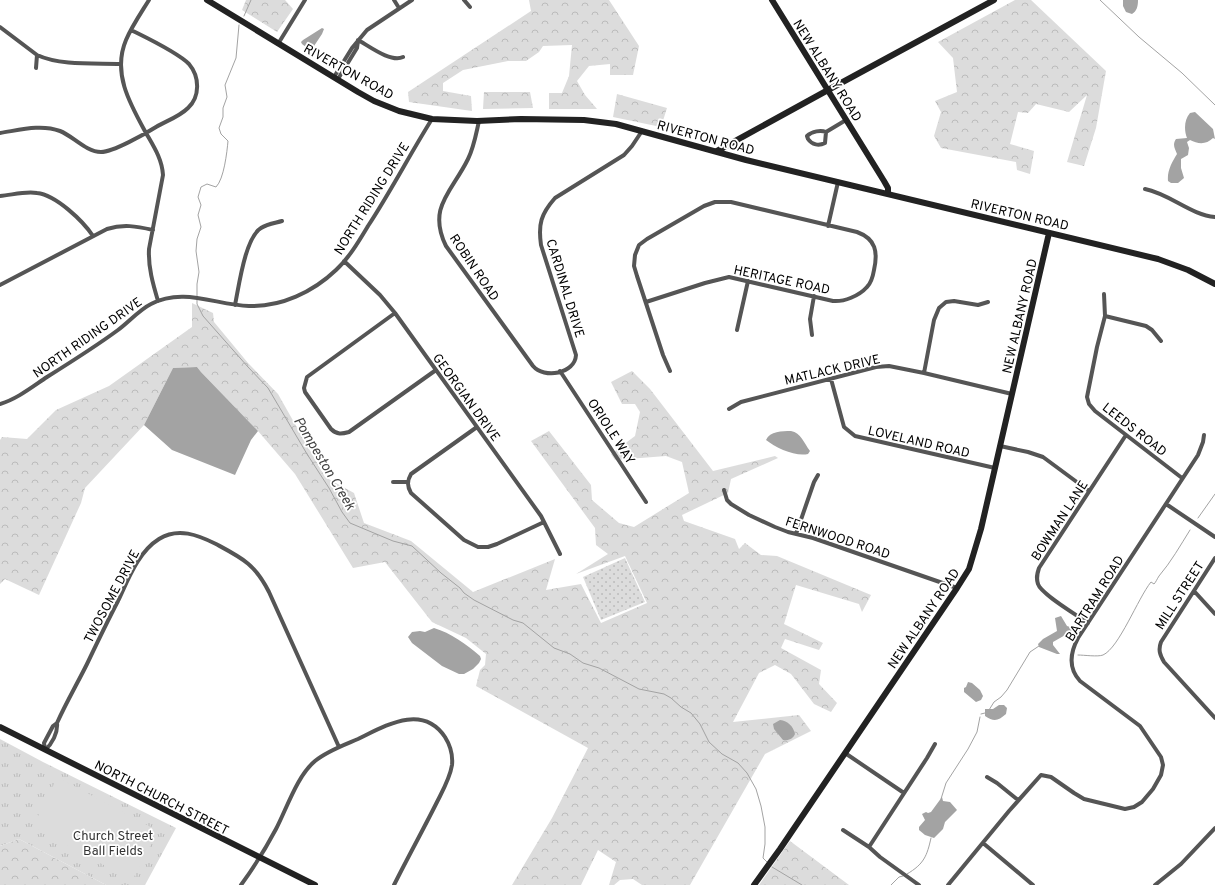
<svg xmlns="http://www.w3.org/2000/svg" width="1215" height="885" font-family="Overpass,sans-serif">
  <defs>
    <pattern id="grass-dots" width="8" height="8" patternUnits="userSpaceOnUse"><rect width="8" height="8" fill="#dcdcdc"/><path d="M2 2h.1M6 6h.1" fill="none" stroke="#bbb" stroke-width="1.8" stroke-linecap="round"/></pattern>
    <pattern id="forest-crowns" width="20" height="18" patternUnits="userSpaceOnUse"><rect width="20" height="18" fill="#dcdcdc"/><path d="M2 6a3 3 0 1 1 6 0M12 15a3 3 0 1 1 6 0" fill="none" stroke="#bbb"/></pattern>
    <pattern id="park-tufts" width="24" height="20" patternUnits="userSpaceOnUse"><rect width="24" height="20" fill="#dcdcdc"/><path d="M3 7l-1-3M5 7V3M7 7l1-3M15 17l-1-3M17 17v-4M19 17l1-3" fill="none" stroke="#bbb"/></pattern>
  </defs>
  <rect width="100%" height="100%" fill="#fff"/>
  <path fill="url(#grass-dots)" d="M625 558 645 602 601 620 583 577Z"/>
  <path fill="url(#forest-crowns)" d="M246 0H285L293 9 277 32 242 10Z
    M529 0H609L639 46 633 75H610V64L589 66 577 81 585 95 597 109H549V93H562L569 76 572 45 543 46 539 52 526 61H508L463 70 443 83V91L471 96 472 111 409 102 408 92 531 11Z
    M1015 0H1031L1106 71 1096 128 1084 166 1067 162 1087 95 1069 112 1036 104 1028 113 1018 112 1010 144 1034 151 1030 174 1017 170 1016 162 941 148 934 136 941 112 935 101 957 92 953 58 938 42Z
    M484 92H530L533 108 483 109Z
    M617 94 667 108 661 127 613 117Z
    M192 303 213 313 214 322 248 363 278 394 325 477 354 493 364 523 411 541 473 592 555 559 546 590 581 584 601 623 647 603 625 556 576 574 608 554 596 545 595 528 531 441 549 431 591 485 592 500 619 523 634 527 689 493 682 462 666 456 615 460 611 454 635 436 640 412 635 404H622L611 382 632 371 650 389 713 471 775 456 778 458 731 479 728 493 682 515 684 521 735 539 739 549 745 543 761 555 777 556 871 595 862 612 859 604 796 585 784 624 823 643 819 650 785 639 781 648 821 670 819 684 837 703 831 712 814 704 791 674 775 665 759 673 733 722 799 715 811 731 765 754 690 885H642L633 879 620 880 614 885H609L616 862 598 850 581 885H512L552 818 588 748 476 686 480 670 485 665 486 654 466 638 432 622 385 562 353 568 295 474 258 431 201 372 197 367 173 368 144 425 85 488 81 503 39 595 5 579 0 584V440L2 437 27 439 56 410 109 386 192 327Z
    M19 839 106 885H0V846Z
    M790 841 849 885H759Z"/>
  <path fill="url(#park-tufts)" d="M0 739 43 762 176 828 145 885H106L19 839 0 846Z"/>
  <path fill="#dcdcdc" d="M61 779 158 831 134 877 129 879 33 826 56 780Z"/>
  <path fill="#a3a3a3" d="M1123 0H1138C1138 6 1137 11 1132 14L1126 12 1123 6Z
    M322 28 324 29 322 34 312 49 310 50 302 44 301 42 303 40Z
    M1195 112 1213 129 1215 139 1213 138C1206 145 1198 144 1190 140L1187 142 1189 148 1188 155 1181 159V168L1184 178 1178 183H1171L1168 181C1167 171 1172 162 1177 154 1175 149 1172 145 1176 139L1187 138C1184 130 1184 120 1190 113Z
    M197 367 201 372 258 431 251 440 235 475 172 450 144 425 173 368Z
    M791 431C801 433 804 443 810 451L808 454C796 457 776 448 766 440 770 431 782 431 791 431Z
    M1061 616 1067 626 1073 628 1074 630 1053 642V645L1060 654H1057L1039 647 1038 644 1043 639 1057 631 1055 618Z
    M434 628C451 633 466 644 480 656L481 659 479 663 473 669 464 674H459L442 666 412 643 408 637 412 632 420 631 425 632Z
    M968 682 972 683 980 690 983 696 981 700 976 702 964 692V688L966 687Z
    M999 705H1004L1007 708 1006 714C998 721 994 722 985 716V709H993Z
    M780 720C788 721 793 726 795 734 793 739 788 741 783 740L774 729 773 724Z
    M942 797 943 801 950 802 957 810 945 822 943 829 934 838 925 835 919 830V827L925 820 922 814 926 812 928 813 931 812Z"/>
  <g fill="none" stroke-linecap="round" stroke-linejoin="round">
    <path stroke="#a3a3a3" stroke-width="1" d="M1100 0 1139 37 1182 73 1215 105
      M244 16 251 0
      M197 296V284L199 272 196 251 197 239 201 227 198 215 201 205 198 197 201 187 207 184 216 187C224 179 227 152 228 141L221 134 219 128 223 117V108L227 97 225 85 236 58 239 25
      M197 299V304L203 316 248 367 268 388 307 454 329 488 342 512 350 523 393 541 412 546 441 573 460 588 464 593 474 600 513 620 523 623 554 648 570 654 583 663 599 668 639 689 664 694 671 698 681 707 691 713 700 724 709 742 722 754 738 763 747 773 756 789 761 806 765 827V844L763 858 768 863
      M1198 518 1215 494
      M1078 655C1084 655 1098 657 1103 655 1119 648 1138 598 1151 582L1154 584C1156 582 1157 579 1159 576 1171 562 1180 546 1190 530
      M989 710 994 702 1001 697 1007 690 1030 652 1039 646
      M981 714 985 713
      M941 799 946 783 968 749 977 732 980 717
      M772 867 802 885
      M907 874C924 864 927 856 931 838
      M891 885 899 877 903 876"/>
    <path stroke="#555" stroke-width="4" d="M149 0C141 13 132 26 126 40 112 73 130 104 146 133 154 147 162 159 163 175L149 249C148 267 153 284 158 301
      M394 0 399 8
      M464 0 470 7
      M0 27 37 55C61 66 95 63 121 64
      M358 40C369 46 391 63 403 57
      M278 44 305 0
      M36 68 37 55
      M334 77 352 48 367 30 412 0
      M338 79 357 48 358 41
      M479 121C476 134 474 147 468 159 452 192 427 207 446 246L533 366C544 379 575 374 576 355L541 245C538 224 541 214 555 198L624 155 632 146 642 131
      M826 132C821 130 812 131 807 136L808 139C812 145 819 146 825 143L826 132 846 120
      M0 133C20 130 41 124 60 131 73 136 86 152 101 152 113 152 145 134 156 127 166 121 179 117 188 108 200 97 200 77 189 64 177 52 147 38 131 30
      M1145 189C1170 194 1191 215 1215 217
      M0 196C12 195 25 191 37 193 56 195 83 221 93 236
      M828 226 838 182
      M344 261 380 295 395 313 541 516 560 554
      M0 285 107 229C123 224 136 226 153 230
      M1104 294 1105 316 1097 347 1087 397 1089 404 1095 411 1182 478
      M646 302 705 283 729 277 833 301C844 302 859 296 867 287 871 283 873 276 874 270 878 252 876 239 857 232L731 202H715L704 206 647 239 639 245 635 255 634 266 637 276 663 355 670 371
      M235 305C239 286 245 238 261 228 267 224 275 223 282 221
      M395 313 307 377 304 388 305 392 331 429C337 435 342 434 349 432L436 370
      M1105 316 1146 326 1152 330 1161 341
      M737 330 748 281
      M812 335 810 319 814 296
      M560 371 646 502
      M924 373 934 320 939 308 946 302 954 301 978 305 988 302
      M831 379 844 427 855 436 995 468
      M0 404C17 399 32 387 47 377 71 362 95 347 118 330 129 322 139 310 151 304 183 287 216 305 249 306 281 307 313 292 336 270 349 258 359 241 368 226 391 191 410 154 432 119
      M729 409 741 402 876 367 889 366 924 373 1012 394
      M477 427 411 474C407 481 407 486 411 493L464 540 478 547H488L497 544 544 522
      M1000 446 1028 452 1043 457 1089 491
      M393 482H408
      M724 490 727 500 731 504 749 515 775 527 788 532 813 538 957 588
      M1166 504 1215 537
      M796 534 814 482 818 475
      M1215 558 1161 642C1158 650 1160 655 1164 662L1215 718
      M1194 591 1215 614
      M1088 623C1077 615 1041 594 1038 584 1036 578 1037 574 1039 568L1126 435
      M45 750 44 743 53 726 57 723C66 703 77 684 87 664 97 643 107 622 118 601 128 580 138 552 159 539 178 527 198 535 216 544 242 558 255 564 269 592L339 747
      M45 750C52 744 58 733 57 723
      M845 753 904 793
      M987 777 997 783 1018 800
      M843 830 869 847 880 857 919 885
      M983 843 1033 885
      M869 847 927 758 935 744
      M241 885C254 867 266 848 276 829 287 808 297 776 315 761 327 751 344 745 358 739 385 726 422 703 445 737 450 745 453 755 452 765 450 778 443 790 437 802 423 830 408 857 394 885
      M948 885 1009 811 1041 775 1051 777 1074 793 1084 799 1125 809 1134 807 1142 802 1153 789 1161 775 1163 765 1161 757 1140 726 1080 681C1068 668 1070 653 1078 638L1198 455 1203 442 1204 435
      M1155 885 1181 864 1215 828"/>
    <path stroke="#222" stroke-width="6" d="M207 0 358 92 374 101 399 111 432 119 477 121 521 119 584 120 616 124 746 160 1158 259 1188 270 1215 284
      M772 0 884 181 888 188V194
      M717 151 828 90 994 0
      M0 727 315 885
      M754 885 780 849 957 588 969 569 981 529 1049 233"/>
  </g>
  <g text-anchor="middle" stroke-width="3.5" stroke-linejoin="round" paint-order="stroke">
    <g font-size="13" fill="#000" stroke="#fff">
      <text transform="translate(828 70) rotate(58)" y="5">NEW ALBANY ROAD</text>
      <text transform="translate(349 71) rotate(29)" y="5">RIVERTON ROAD</text>
      <text transform="translate(706 137) rotate(15)" y="5">RIVERTON ROAD</text>
      <text transform="translate(371 198) rotate(-58)" y="5">NORTH RIDING DRIVE</text>
      <text transform="translate(1020 214) rotate(13)" y="5">RIVERTON ROAD</text>
      <text transform="translate(475 267) rotate(56)" y="5">ROBIN ROAD</text>
      <text transform="translate(782 279) rotate(12)" y="5">HERITAGE ROAD</text>
      <text transform="translate(566 288) rotate(73)" y="5">CARDINAL DRIVE</text>
      <text transform="translate(1019 316) rotate(-77)" y="5">NEW ALBANY ROAD</text>
      <text transform="translate(87 337) rotate(-35)" y="5">NORTH RIDING DRIVE</text>
      <text transform="translate(832 369) rotate(-13)" y="5">MATLACK DRIVE</text>
      <text transform="translate(467 397) rotate(54)" y="5">GEORGIAN DRIVE</text>
      <text transform="translate(1135 429) rotate(38)" y="5">LEEDS ROAD</text>
      <text transform="translate(612 431) rotate(57)" y="5">ORIOLE WAY</text>
      <text transform="translate(919 441) rotate(13)" y="5">LOVELAND ROAD</text>
      <text transform="translate(1059 520) rotate(-57)" y="5">BOWMAN LANE</text>
      <text transform="translate(838 537) rotate(18)" y="5">FERNWOOD ROAD</text>
      <text transform="translate(1179 595) rotate(-57)" y="5">MILL STREET</text>
      <text transform="translate(111 596) rotate(-62)" y="5">TWOSOME DRIVE</text>
      <text transform="translate(1094 598) rotate(-58)" y="5">BARTRAM ROAD</text>
      <text transform="translate(923 618) rotate(-56)" y="5">NEW ALBANY ROAD</text>
      <text transform="translate(162 797) rotate(27)" y="5">NORTH CHURCH STREET</text>
    </g>
    <g font-size="13" fill="#333" stroke="#fff">
      <text x="113" y="840">Church Street<tspan x="113" dy="15">Ball Fields</tspan></text>
    </g>
    <g font-size="14" font-style="italic" fill="#444" stroke="#fff">
      <text transform="translate(325 463) rotate(59)" y="5">Pompeston Creek</text>
    </g>
  </g>
</svg>
